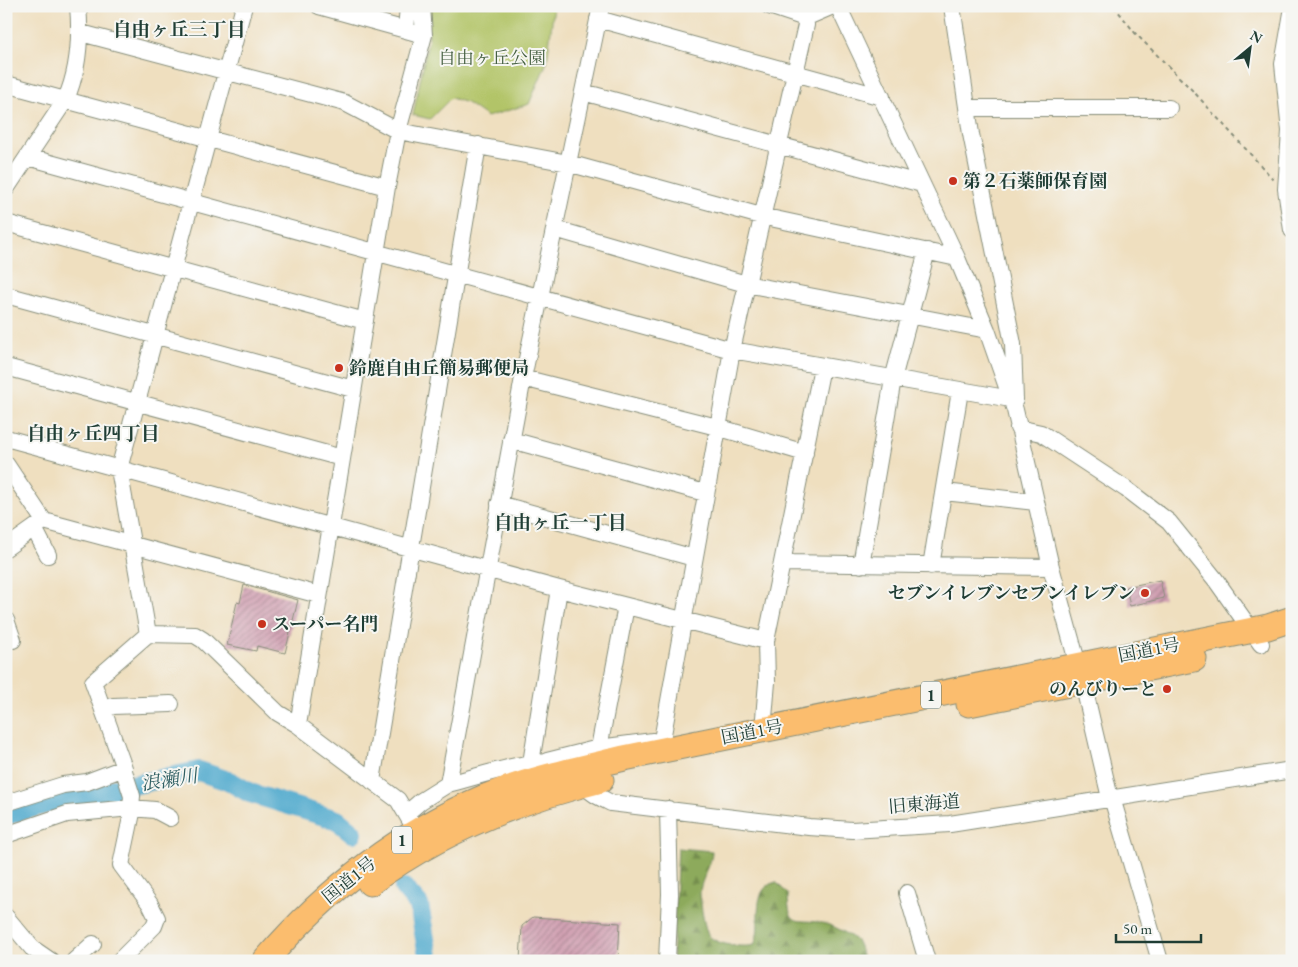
<svg xmlns="http://www.w3.org/2000/svg" width="1298" height="967" font-family="'EB Garamond','Noto Serif JP',serif">
  <defs>
    <pattern id="forest-firs" width="22" height="20" patternUnits="userSpaceOnUse" patternTransform="scale(1.25)"><rect width="22" height="20" fill="#8daa5c"/><path d="M5 1l3.5 6h-7zM16 11l3.5 6h-7z" fill="#738c4d"/></pattern>
    <pattern id="building-hatch" width="6" height="6" patternUnits="userSpaceOnUse" patternTransform="scale(1.25)"><rect width="6" height="6" fill="#d1a0b2"/><path d="M-1 1l2-2M0 6l6-6M5 7l2-2" fill="none" stroke="#a98492"/></pattern>
  </defs>
  <rect width="100%" height="100%" fill="#f6f6f2"/>
  <filter id="ink" filterUnits="userSpaceOnUse"><feTurbulence type="fractalNoise" baseFrequency=".02" numOctaves="2"/><feDisplacementMap in="SourceGraphic" scale="10" xChannelSelector="R" yChannelSelector="G"/><feConvolveMatrix kernelMatrix="1 2 1 2 8 2 1 2 1" color-interpolation-filters="sRGB"/></filter>
  <filter id="wash" filterUnits="userSpaceOnUse"><feTurbulence type="fractalNoise" baseFrequency=".0096" numOctaves="4" result="noise"/><feDisplacementMap in="SourceGraphic" scale="20" xChannelSelector="R" yChannelSelector="G"/><feGaussianBlur stdDeviation="1.12" result="paint"/><feColorMatrix in="noise" values="0 0 0 0 0 0 0 0 0 0 0 0 0 0 0 0 0 1.4 0 .05"/><feComposite in="paint" operator="in"/></filter>
  <g filter="url(#wash)">
    <rect width="100%" height="100%" fill="#efdfbf"/>
    <path fill="url(#forest-firs)" stroke="#567448" d="M678 848 712 851C712 866 701 878 700 892 700 900 704 928 708 934 713 945 744 948 754 945 764 927 748 889 776 882L788 894C788 932 801 916 826 924 834 926 853 936 857 942 860 948 862 955 864 961H672Z"/>
    <path fill="#b2c468" stroke="#68804e" d="M426 6H554L547 62 529 104 487 117 467 103 451 98 430 119 413 115 429 37Z"/>
    <g fill="none" stroke-linecap="round" stroke-linejoin="round">
      <path stroke="#51aace" stroke-width="20" d="M6 815 60 800 199 771 231 782 250 793 337 820 353 833
        M404 888 419 905 429 961"/>
    </g>
    <g id="blocks">
      <path fill="url(#building-hatch)" d="M1160 580 1164 598 1130 606 1126 587Z
        M244 585 298 600 285 653 257 646 256 651 227 645 237 602 240 603Z
        M533 917 620 923 618 961H520L522 926Z"/>
    </g>
  </g>
  <g filter="url(#ink)">
    <use href="#blocks" fill-opacity="0" stroke="#878e7a" stroke-width="1"/>
    <g fill="none" stroke-linecap="round" stroke-linejoin="round">
      <defs>
        <path id="minor" d="M319 6 424 35
          M838 6 957 258 987 330 1015 410 1051 567 1083 683 1110 798
          M952 6 971 134 1013 344 1015 400
          M1292 13 1283 64 1290 131 1286 189 1292 230
          M805 18 833 6
          M598 19 882 97
          M406 30 408 6
          M81 33 345 103 398 131 568 163 761 216 957 258
          M6 84 387 187
          M583 92 922 184
          M968 108H1169
          M28 157 732 350 1011 399
          M6 189 66 99C79 69 81 39 78 6
          M6 223 365 321
          M555 229 746 284 987 330
          M6 295 353 389
          M6 367 342 458
          M523 378 717 427 805 453
          M1018 428 1041 433 1126 489 1169 522 1215 579 1261 644
          M6 438 559 589 766 641
          M511 440 705 493
          M6 464 44 521
          M944 492 1036 502
          M499 504 694 558
          M34 528 48 555
          M6 548 44 521 319 595
          M783 563 1051 567
          M861 565 893 379 927 251
          M931 566 960 391
          M6 620 13 640
          M148 634 119 469 244 6
          M103 710 113 706 171 704
          M298 725 387 187 398 131 424 35 422 6
          M763 730 767 682 766 641 822 367
          M662 740 732 350 806 25 805 18 769 6
          M599 748 626 606
          M547 761 599 748 653 741
          M531 763 559 589
          M372 781 478 145
          M448 784C474 778 541 754 562 765 571 770 575 777 582 784 590 793 601 798 611 803L809 827 852 830 950 824 1292 770
          M1112 798 1160 961
          M6 803 63 785 87 782 124 768 93 682 148 634 195 635 203 640 278 713 298 725 398 800 411 822
          M131 808 155 810 170 818
          M407 813 421 801 448 784 523 378 601 6
          M6 835 67 814 131 808 132 796 123 768
          M907 893 927 961
          M6 917 32 948 51 961
          M74 961 93 944
          M119 961 154 926 157 918 150 904 121 865 133 808
          M667 961 670 894 668 809"/>
        <path id="highway" d="M969 704 1194 659
          M370 883C438 832 519 800 601 780
          M265 961C326 890 399 833 485 797 529 779 578 769 624 758L1268 627 1292 619"/>
      </defs>
      <use href="#minor" stroke="#878e7a" stroke-width="18"/>
      <use href="#highway" stroke="#878e7a" stroke-width="27"/>
      <path stroke="#878e7a" stroke-width="2" stroke-dasharray="4 4" stroke-linecap="butt" d="M1114 6 1135 33 1193 91 1273 179"/>
      <use href="#minor" stroke="#fff" stroke-width="16"/>
      <use href="#highway" stroke="#fbbd6e" stroke-width="25"/>
    </g>
  </g>
  <g fill="#c8321e" stroke="#f6f6f2" stroke-width="2">
    <circle cx="953" cy="181" r="5"/>
    <circle cx="339" cy="368" r="5"/>
    <circle cx="1145" cy="593" r="5"/>
    <circle cx="262" cy="624" r="5"/>
    <circle cx="1167" cy="689" r="5"/>
  </g>
  <g text-anchor="middle" stroke-width="4" stroke-linejoin="round" paint-order="stroke">
    <g fill="#f6f6f2" stroke="#60746d" stroke-width="1">
      <rect x="921" y="681.5" width="20" height="27" rx="4"/>
      <rect x="392" y="826.5" width="20" height="27" rx="4"/>
    </g>
    <g font-size="16" font-weight="bold" fill="#1f3d34">
      <text x="931" y="701">1</text>
      <text x="402" y="846">1</text>
    </g>
    <g font-size="18" fill="#445f41" stroke="#f6f6f2">
      <text x="492" y="64">自由ヶ丘公園</text>
    </g>
    <g font-size="18" font-weight="bold" fill="#1f3d34" stroke="#f6f6f2" text-anchor="start">
      <text x="963" y="187">第２石薬師保育園</text>
      <text x="349" y="374">鈴鹿自由丘簡易郵便局</text>
      <text x="1135" y="599" text-anchor="end">セブンイレブンセブンイレブン</text>
      <text x="272" y="630">スーパー名門</text>
      <text x="1157" y="695" text-anchor="end">のんびりーと</text>
    </g>
    <g font-size="18" fill="#1f3d34" stroke="#f6f6f2">
      <text transform="translate(1149 650) rotate(-11)" y="6">国道1号</text>
      <text transform="translate(752 732) rotate(-11)" y="6">国道1号</text>
      <text transform="translate(924 804) rotate(-5)" y="6">旧東海道</text>
      <text transform="translate(349 880) rotate(-39)" y="6">国道1号</text>
    </g>
    <g font-size="19" font-weight="bold" fill="#1f3d34" stroke="#f6f6f2">
      <text x="179" y="36">自由ヶ丘三丁目</text>
      <text x="93" y="440">自由ヶ丘四丁目</text>
      <text x="560" y="529">自由ヶ丘一丁目</text>
    </g>
    <g font-size="19" font-style="italic" fill="#2e5e62" stroke="#f6f6f2">
      <text transform="translate(169 779) rotate(-9)" y="7">浪瀬川</text>
    </g>
  </g>
  <rect width="1298" height="967" fill="none" stroke="#f6f6f2" stroke-width="25"/>
  <g transform="translate(1250 48) rotate(29)" stroke="#f6f6f2" stroke-width="4" paint-order="stroke">
  <path d="M0-4L9 19L0 12L-9 19Z" fill="#1f3d34"/>
  <text y="-8" font-size="14" font-weight="bold" text-anchor="middle" fill="#1f3d34">N</text>
  </g>
  <path d="M1116 934v8h85v-8" fill="none" stroke="#1f3d34" stroke-width="2.5"/>
  <text x="1123" y="934" font-size="15" fill="#1f3d34" stroke="#f6f6f2" stroke-width="4" paint-order="stroke">50 m</text>
</svg>
